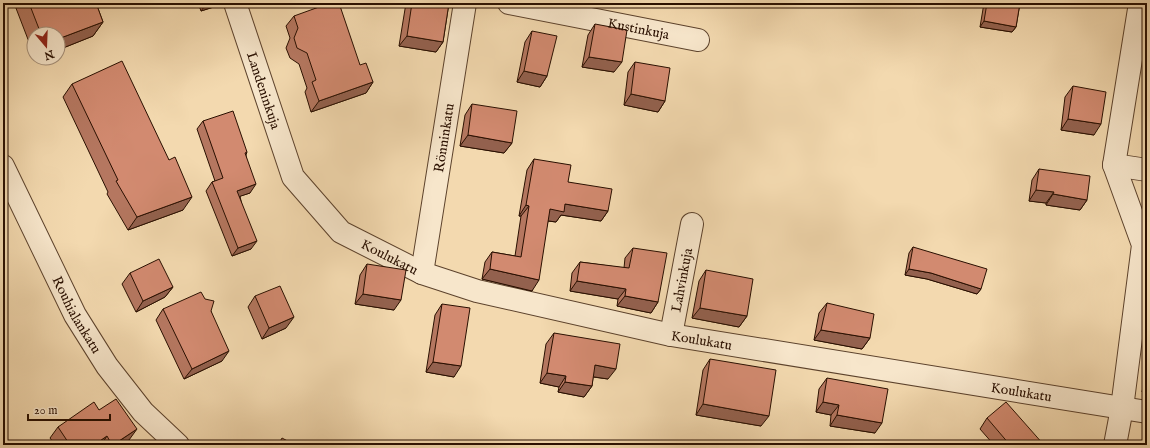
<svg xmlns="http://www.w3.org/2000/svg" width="1150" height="448" font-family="'IM FELL English',serif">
  <rect width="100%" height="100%" fill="#f3d9af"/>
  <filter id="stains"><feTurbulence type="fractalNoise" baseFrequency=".005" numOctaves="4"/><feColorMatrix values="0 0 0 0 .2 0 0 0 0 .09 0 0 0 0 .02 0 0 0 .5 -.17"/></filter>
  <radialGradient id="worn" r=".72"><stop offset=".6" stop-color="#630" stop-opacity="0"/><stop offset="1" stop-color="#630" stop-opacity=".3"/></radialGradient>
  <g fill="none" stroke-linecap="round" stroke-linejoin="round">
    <defs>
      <g id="minor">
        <path id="s1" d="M235 3 293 177 341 232 422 273 477 291 671 335 1147 412"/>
        <path id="s2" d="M509 3 698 40"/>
        <path d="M1114 165 1147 170"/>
        <path id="s3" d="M3 166 75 315 107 366 143 412 178 445"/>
        <path id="s4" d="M422 273 465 3"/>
        <path id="s5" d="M671 335 692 224"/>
        <path d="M1115 445 1122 408 1143 245 1114 165 1140 3"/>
      </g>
    </defs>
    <use href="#minor" stroke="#5c422c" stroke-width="24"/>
    <use href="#minor" stroke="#f7e6cb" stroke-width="22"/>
  </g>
  <path fill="#b57760" stroke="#290f00" d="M14 3H96L103 22 93 36 58 50V34H34V55Z
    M198 3H224L223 4 201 11Z
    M406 3H449L443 42 436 52 399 46Z
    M984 3H1020L1016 27 1012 32 980 27Z
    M294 16 360 65 373 82 366 93 311 112 305 92 307 88 299 64 290 58 286 48 290 38 286 26Z
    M595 24 614 72 582 67 588 35Z
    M532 31 547 76 540 87 517 82 525 42Z
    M635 62 665 101 658 112 624 105 628 72Z
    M72 84 169 160 183 210 128 230 107 194 108 192 63 97Z
    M1073 86 1094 135 1061 130 1065 97Z
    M472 104 512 143 504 153 460 146 465 115Z
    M203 121 247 152 246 155 250 193 240 196 251 249 232 256 206 191 212 182 215 181 197 129Z
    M534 159 568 182 608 211 601 221 561 215 556 222 548 221 532 291 482 279 485 262 492 252 515 256 521 216H519L527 170Z
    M1039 169 1087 200 1080 210 1046 205V203L1029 201 1032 180Z
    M913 247 981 289 977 294 927 279 905 275 909 253Z
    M633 248 658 302 651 313 617 306 618 299 570 291 572 273 580 262 624 268 625 258Z
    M367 264 394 310 355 304 360 275Z
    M706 270 747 316 739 327 692 318 699 281Z
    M130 273 173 287 165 297 136 312 122 284Z
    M255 296 286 328 262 339 248 307Z
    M827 303 870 338 862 349 814 340 819 313Z
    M442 304 454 377 426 372 435 315Z
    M163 309 211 311 222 361 184 379 156 320Z
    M554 333 608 379 593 377 592 386 584 397 558 392 559 387 540 383 546 344Z
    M710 359 761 426 696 415 703 370Z
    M1147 364V393L1142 392Z
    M827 378 875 433 830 426 831 415 816 412 819 389Z
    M99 410 129 440 122 445H55L50 438 58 427Z
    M987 418 1044 445H994L980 429Z"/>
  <path fill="#93614e" stroke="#290f00" d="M207 3H224L223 4 201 11Z
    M984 21 1016 27 1012 32 980 27Z
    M103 22 93 36 58 50V39Z
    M407 36 443 42 436 52 399 46Z
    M589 57 622 62 614 72 582 67Z
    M524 71 547 76 540 87 517 82Z
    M373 82 366 93 311 112 319 101Z
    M631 94 665 101 658 112 624 105Z
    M1068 119 1101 124 1094 135 1061 130Z
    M468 135 512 143 504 153 460 146Z
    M256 184 250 193 232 199 237 191Z
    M1036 190 1054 192 1046 203 1029 201Z
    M1053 194 1087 200 1080 210 1046 205Z
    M192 197 183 210 128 230 137 217Z
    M565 204 608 211 601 221 561 215 556 222 542 220 550 209Z
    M526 205 529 206 521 216H519Z
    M257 241 251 249 232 256 238 248Z
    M490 269 539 280 532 291 482 279Z
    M909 269 931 273 981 289 977 294 927 279 905 275Z
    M577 281 626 289 618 299 570 291Z
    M173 287 165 297 136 312 143 301Z
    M363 294 401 300 394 310 355 304Z
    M625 296 658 302 651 313 617 306Z
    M700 308 747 316 739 327 692 318Z
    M294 317 286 328 262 339 269 328Z
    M821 330 870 338 862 349 814 340Z
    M229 351 222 361 184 379 192 369Z
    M433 362 461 366 454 377 426 372Z
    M595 365 616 369 608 379 588 376Z
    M547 373 566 376 559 387 540 383Z
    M565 382 592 386 584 397 558 392Z
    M1147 386V393L1142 392Z
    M823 402 839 405 831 415 816 412Z
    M703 404 769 416 761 426 696 415Z
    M837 415 882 423 875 433 830 426Z
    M137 429 129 440 122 445H113Z
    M107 436 101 445H94Z"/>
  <path fill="#d28a70" stroke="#290f00" d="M29 3H96L103 22 58 39V34H41Z
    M330 3H339L360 65 366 63 373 82 319 101 312 82 316 80 307 53 297 48 294 38 298 28 294 16Z
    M412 3H449L443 42 407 36Z
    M987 3H1020L1016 27 984 21Z
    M595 24 627 30 622 62 589 57Z
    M532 31 557 36 547 76 524 71Z
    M122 61 169 160 175 157 192 197 137 217 116 181 118 180 72 84Z
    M635 62 670 68 665 101 631 94Z
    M1073 86 1106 92 1101 124 1068 119Z
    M472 104 517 111 512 143 468 135Z
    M233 111 247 152 245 153 256 184 237 191 257 241 238 248 212 182 223 178 203 121Z
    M534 159 571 165 568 182 612 189 608 211 565 204 564 212 550 209 539 280 490 269 492 252 521 257 529 206 526 205Z
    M1039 169 1090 176 1087 200 1053 194 1054 192 1036 190Z
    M913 247 987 269 981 289 931 273 909 269Z
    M633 248 667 253 658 302 625 296 626 289 577 281 580 262 629 268Z
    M159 259 173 287 143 301 130 273Z
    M367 264 406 270 401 300 363 294Z
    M706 270 753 279 747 316 700 308Z
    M280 286 294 317 269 328 255 296Z
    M201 292 205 299 214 301 211 311 229 351 192 369 163 309Z
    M827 303 874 314 870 338 821 330Z
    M442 304 470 308 461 366 433 362Z
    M554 333 620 344 616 369 595 365 592 386 565 382 566 376 547 373Z
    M710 359 776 370 769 416 703 404Z
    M827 378 888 389 882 423 837 415 839 405 823 402Z
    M116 399 137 429 113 445H112L107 436 94 445H70L58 427 94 402 99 410Z
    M1006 402 1044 445H1010L987 418Z
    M282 438 295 445H278Z"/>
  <g text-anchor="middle" stroke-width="3" stroke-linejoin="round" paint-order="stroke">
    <g font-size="14" fill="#290f00" stroke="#f7e6cb">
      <text dy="5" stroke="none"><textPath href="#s2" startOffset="132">Kustinkuja</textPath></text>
      <text dy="5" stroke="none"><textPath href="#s1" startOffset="92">Landeninkuja</textPath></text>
      <text dy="5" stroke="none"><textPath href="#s4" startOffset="137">Rönninkatu</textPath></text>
      <text dy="5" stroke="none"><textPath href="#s1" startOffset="311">Koulukatu</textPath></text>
      <text dy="5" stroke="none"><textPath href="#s5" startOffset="56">Lahvinkuja</textPath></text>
      <text dy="5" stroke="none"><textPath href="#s3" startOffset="166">Rouhialankatu</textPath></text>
      <text dy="5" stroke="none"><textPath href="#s1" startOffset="635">Koulukatu</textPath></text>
      <text dy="5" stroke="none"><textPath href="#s1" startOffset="959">Koulukatu</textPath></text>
    </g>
  </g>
  <rect width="1150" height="448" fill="none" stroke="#f3d9af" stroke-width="16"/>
  <rect x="4" y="4" width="1142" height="440" fill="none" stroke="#290f00" stroke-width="2"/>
  <rect x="8" y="8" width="1134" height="432" fill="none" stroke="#290f00"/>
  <g transform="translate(46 46) rotate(161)"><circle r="19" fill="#f7e6cb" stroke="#a5907a"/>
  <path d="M0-3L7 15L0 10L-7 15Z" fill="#8f2418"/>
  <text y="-6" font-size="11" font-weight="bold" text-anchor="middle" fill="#290f00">N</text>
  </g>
  <path d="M28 414v6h82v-6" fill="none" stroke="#290f00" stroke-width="2"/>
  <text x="34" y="414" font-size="12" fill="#290f00" stroke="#f7e6cb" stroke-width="3" paint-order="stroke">20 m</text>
  <rect width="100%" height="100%" filter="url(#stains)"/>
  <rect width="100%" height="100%" fill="url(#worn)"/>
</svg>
